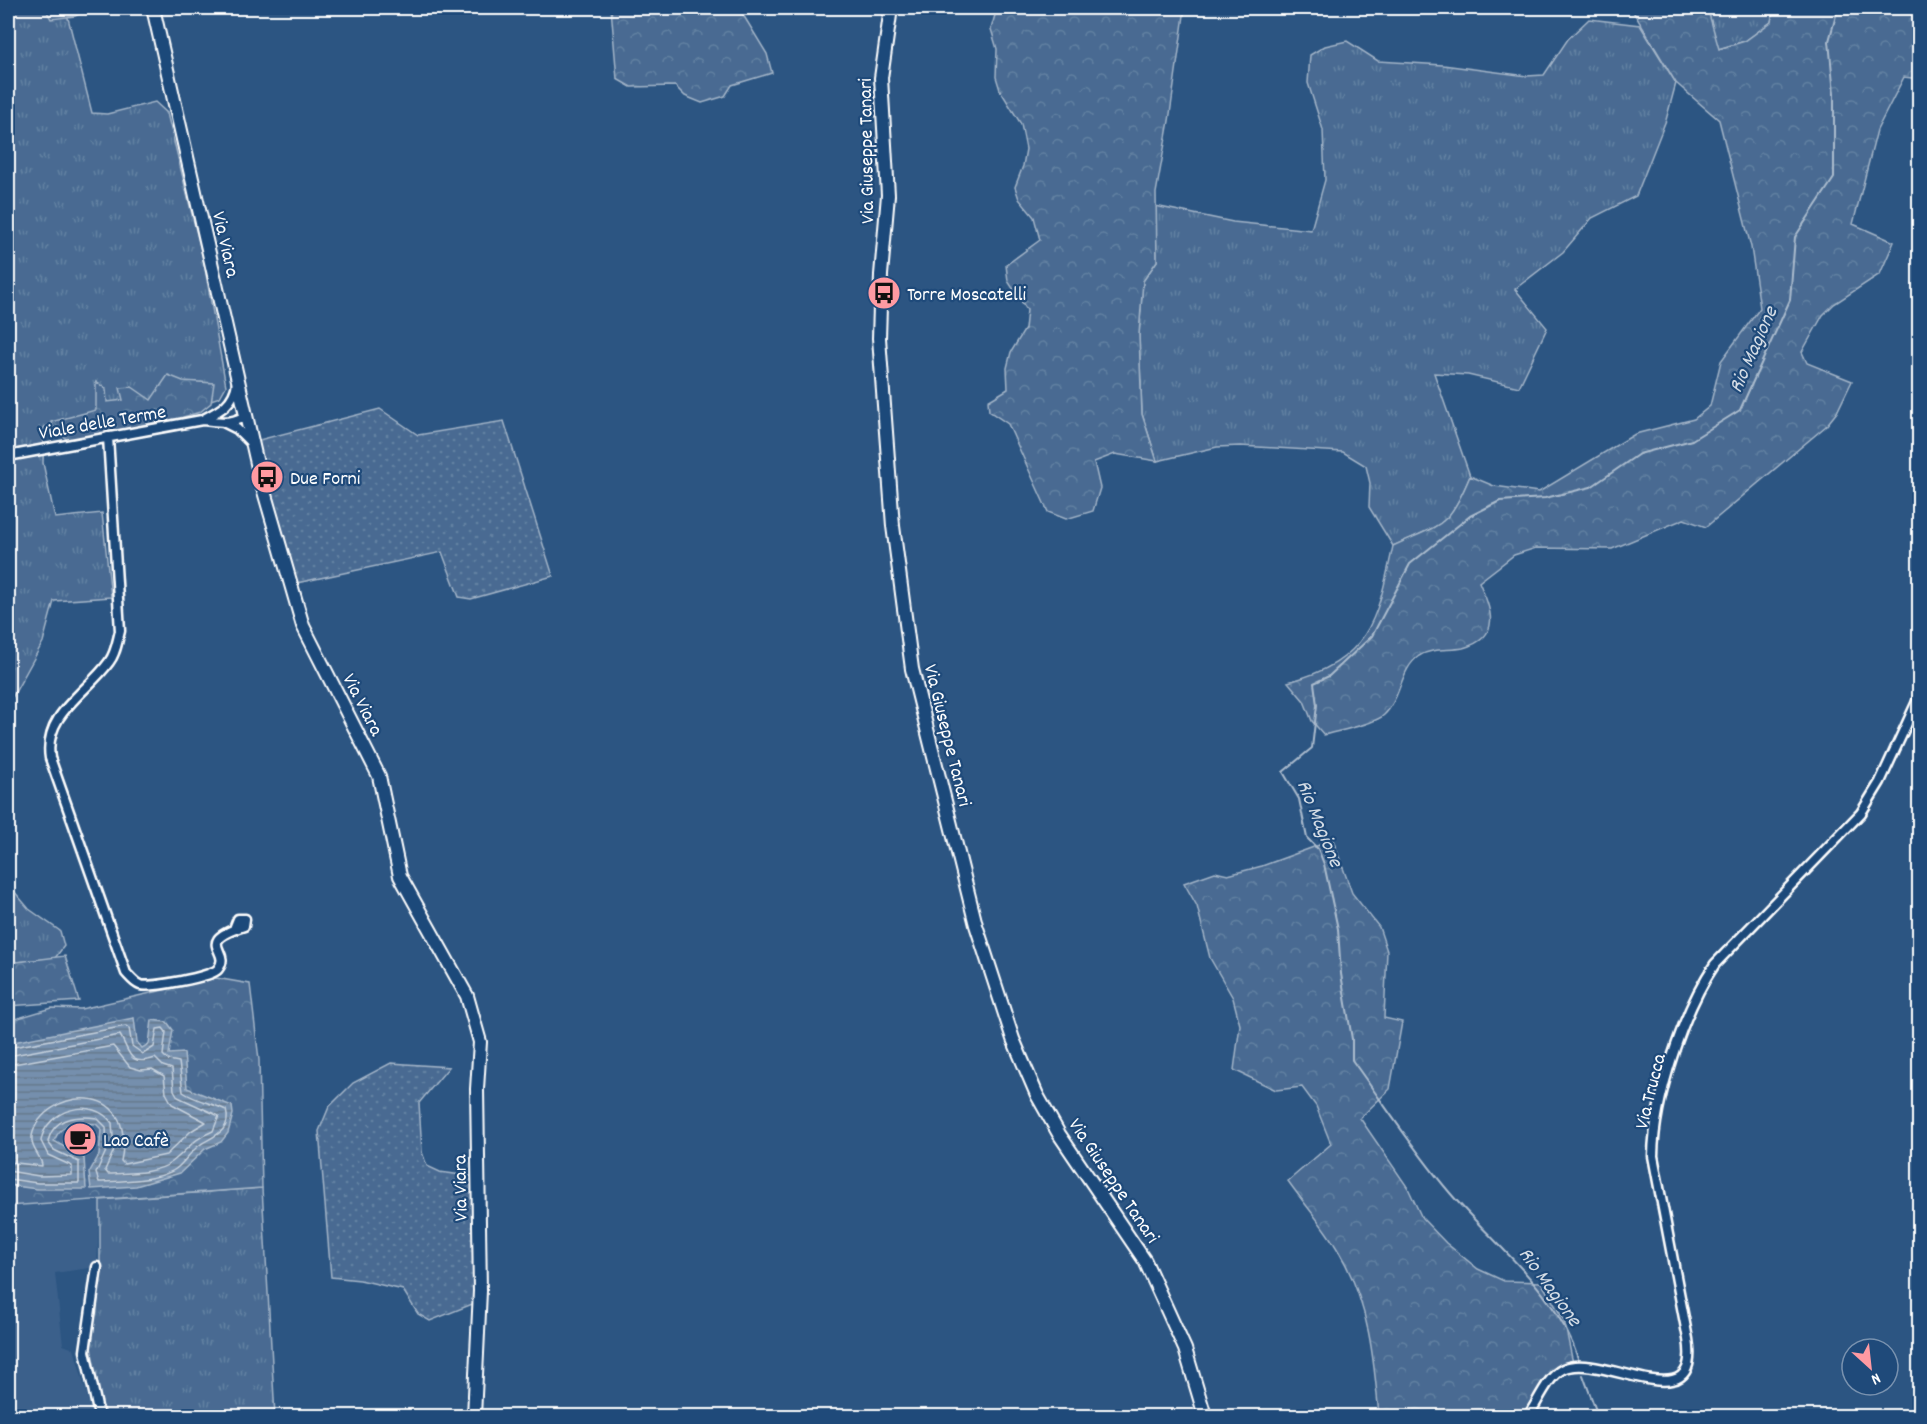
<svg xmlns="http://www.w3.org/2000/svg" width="1927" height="1424" font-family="Dekko,sans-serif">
  <defs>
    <pattern id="grass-tufts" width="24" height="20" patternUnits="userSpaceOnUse" patternTransform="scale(1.5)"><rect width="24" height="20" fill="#486b92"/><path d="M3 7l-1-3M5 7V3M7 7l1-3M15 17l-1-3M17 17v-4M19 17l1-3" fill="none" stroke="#6381a2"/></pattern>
    <pattern id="forest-crowns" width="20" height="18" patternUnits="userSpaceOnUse" patternTransform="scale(1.5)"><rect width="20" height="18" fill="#486b92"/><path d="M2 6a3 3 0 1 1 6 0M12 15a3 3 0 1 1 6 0" fill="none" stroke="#6381a2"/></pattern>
    <pattern id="park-dots" width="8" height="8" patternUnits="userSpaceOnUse" patternTransform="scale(1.5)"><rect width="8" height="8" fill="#486b92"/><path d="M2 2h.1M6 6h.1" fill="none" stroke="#6381a2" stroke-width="1.8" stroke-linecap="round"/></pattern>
    <pattern id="water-rules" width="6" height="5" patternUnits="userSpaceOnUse" patternTransform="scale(1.5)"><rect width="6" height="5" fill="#748fad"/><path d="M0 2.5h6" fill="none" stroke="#66788b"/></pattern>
  </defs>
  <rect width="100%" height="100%" fill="#2c5582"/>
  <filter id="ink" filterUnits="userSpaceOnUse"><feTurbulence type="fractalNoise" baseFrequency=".0167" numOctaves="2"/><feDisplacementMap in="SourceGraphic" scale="12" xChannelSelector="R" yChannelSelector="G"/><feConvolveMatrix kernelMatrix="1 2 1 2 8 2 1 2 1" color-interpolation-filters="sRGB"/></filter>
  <g filter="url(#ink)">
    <path fill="#3b618b" d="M152 8H199L155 20Z
      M100 1200 97 1267 55 1273 63 1345 74 1349 92 1413 91 1416H8V1206Z"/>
    <path fill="url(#grass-tufts)" stroke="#a4b5c8" stroke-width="1.5" d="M8 8H70L67 14 92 113 107 114 155 102 167 113 204 263 226 386 220 397 199 404 44 427 43 463 55 518 102 513 111 597 54 601 43 642 8 705Z
      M1711 8H1774L1771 22 1745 41 1718 49 1709 14Z
      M1589 19 1640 25 1676 83 1666 120 1636 196 1592 218 1563 252 1515 289 1547 328 1519 387 1468 375 1434 373 1470 476C1448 529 1442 524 1393 546L1369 507 1370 483 1366 466 1343 452 1240 446 1217 447 1157 461 1142 414 1139 335 1143 281 1157 261 1155 206 1233 222 1311 230 1325 180 1323 130 1308 83 1310 55 1325 46 1347 41 1378 61 1443 65 1527 76 1544 75 1568 39Z
      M8 884 29 909 60 931 64 946 55 958 17 962 8 959Z
      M262 1188 275 1416H103L91 1347 100 1270V1200Z"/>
    <path fill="url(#forest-crowns)" stroke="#a4b5c8" stroke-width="1.5" d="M45 8H121H91L75 16 51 19Z
      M611 8H739L767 54 772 73 732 85 725 96 702 103 685 96 675 86 631 87 617 79Z
      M997 8H1185L1169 121 1156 193 1157 261 1143 281 1139 335 1142 414 1157 461 1115 454 1094 462 1100 488 1093 511 1066 519 1048 512 1008 424 989 411 988 401 1008 389 1007 368 1011 352 1025 329 1027 310 1008 281 1006 265 1040 240 1034 217 1019 199 1015 187 1023 166 1026 149 1021 124 1000 90 996 77 997 49 991 29Z
      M1631 8H1711L1709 14 1719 49 1745 41 1771 22 1774 8H1919V79L1904 77 1877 130 1853 224 1894 242 1880 274 1834 304 1823 315 1802 352 1807 363 1852 381 1837 412 1826 426 1706 527 1684 519 1612 549 1536 548 1514 555 1479 582C1491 609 1503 637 1463 648 1449 651 1433 647 1419 656 1400 669 1401 699 1384 715 1375 724 1338 731 1324 735L1312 721 1304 701 1288 682C1369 661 1377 621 1393 546 1442 523 1448 529 1470 476L1494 486 1539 492 1635 434 1694 419 1710 406 1721 361 1760 308 1751 247 1719 120 1676 83Z
      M168 375 183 381 214 383 211 403 200 412 180 418 68 440 56 432 51 422 96 410V382L106 389 107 402 123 400 120 388 132 387 151 400Z
      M1333 840 1352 893 1379 927 1387 951 1384 1018 1402 1022 1390 1089 1360 1118 1408 1188 1422 1218 1446 1243 1478 1269 1504 1281 1541 1282 1564 1320 1573 1363 1555 1382 1532 1416H1379C1374 1359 1369 1303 1339 1252 1325 1227 1305 1205 1288 1181L1331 1144 1316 1106 1302 1087 1276 1090 1234 1070 1240 1025 1233 998 1210 958 1197 906 1184 883 1215 872 1228 875 1262 866Z
      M65 956 79 1001 8 1006V959L17 962Z
      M216 978 250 984 259 1060 262 1188 8 1206V1021L52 1008 81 1009Z"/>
    <path fill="url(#park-dots)" stroke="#a4b5c8" stroke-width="1.5" d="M380 409 418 435 504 421 553 576 471 599 459 597 442 552 287 585 255 441Z
      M391 1063 449 1067 419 1103 422 1152 427 1166 440 1172 483 1178 485 1299 430 1321 418 1314 403 1290 360 1280 331 1277 319 1131 329 1107 353 1083Z"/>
    <path fill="url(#water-rules)" stroke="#acbcce" stroke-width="1.5" d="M134 1018 137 1042 142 1048 149 1044 152 1020 167 1022 173 1030 169 1054 184 1053 187 1088 232 1106 233 1114 228 1133 221 1142 205 1149 180 1173 136 1186 91 1189 89 1173 99 1155 101 1129 96 1124C78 1122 61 1122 54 1141L84 1158 86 1189H37L8 1185V1043Z"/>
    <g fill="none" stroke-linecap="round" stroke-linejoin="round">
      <path stroke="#c7d2de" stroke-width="1.5" d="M8 1048 126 1026 129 1028 132 1046 143 1054 154 1047 157 1029 163 1028 166 1032 163 1055 168 1060 179 1062 183 1092C196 1101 212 1103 226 1110 232 1131 214 1136 201 1144 192 1150 186 1160 178 1167 163 1181 119 1181 99 1182L96 1173 107 1149 106 1127 97 1118C77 1115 53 1117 48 1142L54 1150 79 1162V1183H38L8 1179
        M8 1056 120 1035C130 1052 128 1067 155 1058L163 1066 172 1069 174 1090 178 1097 219 1116 213 1131C191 1140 189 1149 172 1162 157 1174 127 1173 108 1174L105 1170 114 1150 112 1123C93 1096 46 1109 41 1141L48 1155 72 1166V1175L39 1176 8 1171
        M8 1065 113 1046 130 1067 141 1070 152 1069 164 1076 166 1093 172 1104 206 1122 191 1131 166 1155 124 1164 121 1161C139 1077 42 1088 32 1136 30 1149 42 1156 42 1166L8 1162"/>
      <path stroke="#acbcce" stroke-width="2" d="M1579 1361C1557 1290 1496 1247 1450 1193 1414 1151 1384 1104 1352 1060V1039L1341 974 1338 929 1324 864 1318 849 1307 838 1299 799 1283 772 1312 748 1317 705 1314 683 1329 676 1372 636 1410 564 1470 516 1500 501 1545 498 1591 487 1639 454 1692 440 1740 410 1790 300 1795 237 1834 178V94L1829 41 1838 8
        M1583 1375 1598 1416"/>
      <defs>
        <path id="street" d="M202 420C216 421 235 426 246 414
          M223 422 237 429 251 443
          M108 437 120 631C117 642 116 653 109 662 87 693 43 714 50 758L126 973C130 977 134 983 140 985 150 988 212 977 218 969 233 950 192 943 244 926L245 919H238L234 929
          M8 456 202 420C219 411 234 404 237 383
          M97 1267 85 1351 99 1416
          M1528 1416C1538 1402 1547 1377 1563 1369 1602 1350 1702 1424 1688 1339L1653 1156C1654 1099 1683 1011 1715 964L1861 813 1880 782 1920 695"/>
        <path id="secondary" d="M153 8 261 481 303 626 379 776 400 876 467 996 480 1042 477 1089 480 1291 474 1416
          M891 8 881 78 888 195 881 275 879 338 893 526 912 669 976 925 1013 1039 1037 1095 1059 1134 1145 1261 1185 1349 1205 1416"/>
      </defs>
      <use href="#street" stroke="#fff" stroke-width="13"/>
      <use href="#secondary" stroke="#fff" stroke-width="16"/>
      <use href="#street" stroke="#1f4a7a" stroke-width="8"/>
      <use href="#secondary" stroke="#1f4a7a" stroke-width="12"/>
    </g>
  </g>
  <defs>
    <symbol id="bus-disc" viewBox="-11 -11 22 22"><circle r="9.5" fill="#ff9aa2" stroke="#1f4a7a"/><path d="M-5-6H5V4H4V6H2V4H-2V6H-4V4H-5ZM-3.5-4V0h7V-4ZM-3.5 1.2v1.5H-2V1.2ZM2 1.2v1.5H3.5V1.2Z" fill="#111"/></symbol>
    <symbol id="cafe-disc" viewBox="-11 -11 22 22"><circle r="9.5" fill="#ff9aa2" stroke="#1f4a7a"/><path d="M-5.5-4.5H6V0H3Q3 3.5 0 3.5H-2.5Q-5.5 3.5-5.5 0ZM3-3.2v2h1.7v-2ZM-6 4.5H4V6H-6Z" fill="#111"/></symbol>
  </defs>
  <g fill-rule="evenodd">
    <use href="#bus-disc" x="865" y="274" width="38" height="38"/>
    <use href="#bus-disc" x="248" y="458" width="38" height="38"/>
    <use href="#cafe-disc" x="61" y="1120" width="38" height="38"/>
  </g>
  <g text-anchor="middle" stroke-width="4.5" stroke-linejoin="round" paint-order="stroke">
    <g font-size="20" fill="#fff" stroke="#1f4a7a">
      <text transform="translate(865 151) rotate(-91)" y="7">Via Giuseppe Tanari</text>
      <text transform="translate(227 244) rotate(77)" y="7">Via Viara</text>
      <text transform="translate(102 421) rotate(-10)" y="7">Viale delle Terme</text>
      <text transform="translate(364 704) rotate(63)" y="7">Via Viara</text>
      <text transform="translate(949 735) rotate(76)" y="7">Via Giuseppe Tanari</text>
      <text transform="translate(1649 1091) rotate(-76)" y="7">Via Trucca</text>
      <text transform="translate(1115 1180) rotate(56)" y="7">Via Giuseppe Tanari</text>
      <text transform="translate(459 1188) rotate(-91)" y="7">Via Viara</text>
    </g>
    <g font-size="20" fill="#fff" stroke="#1f4a7a" text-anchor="start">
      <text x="907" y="300">Torre Moscatelli</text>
      <text x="290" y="484">Due Forni</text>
      <text x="103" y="1146">Lao Cafè</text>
    </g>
    <g font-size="21" font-style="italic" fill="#d5dde6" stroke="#1f4a7a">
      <text transform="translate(1752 349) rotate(-66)" y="7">Rio Magione</text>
      <text transform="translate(1321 823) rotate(68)" y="7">Rio Magione</text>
      <text transform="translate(1551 1286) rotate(54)" y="7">Rio Magione</text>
    </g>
  </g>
  <rect width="1927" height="1424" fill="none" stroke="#1f4a7a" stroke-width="30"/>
  <rect x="15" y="15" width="1897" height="1394" fill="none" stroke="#fff" stroke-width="2" filter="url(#ink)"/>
  <g transform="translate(1870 1367) rotate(153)"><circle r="28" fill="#1f4a7a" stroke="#7992af" stroke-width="1.5"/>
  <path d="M0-4.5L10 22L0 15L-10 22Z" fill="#ff9aa2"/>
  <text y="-9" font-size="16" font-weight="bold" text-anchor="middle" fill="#ffffff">N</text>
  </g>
</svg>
